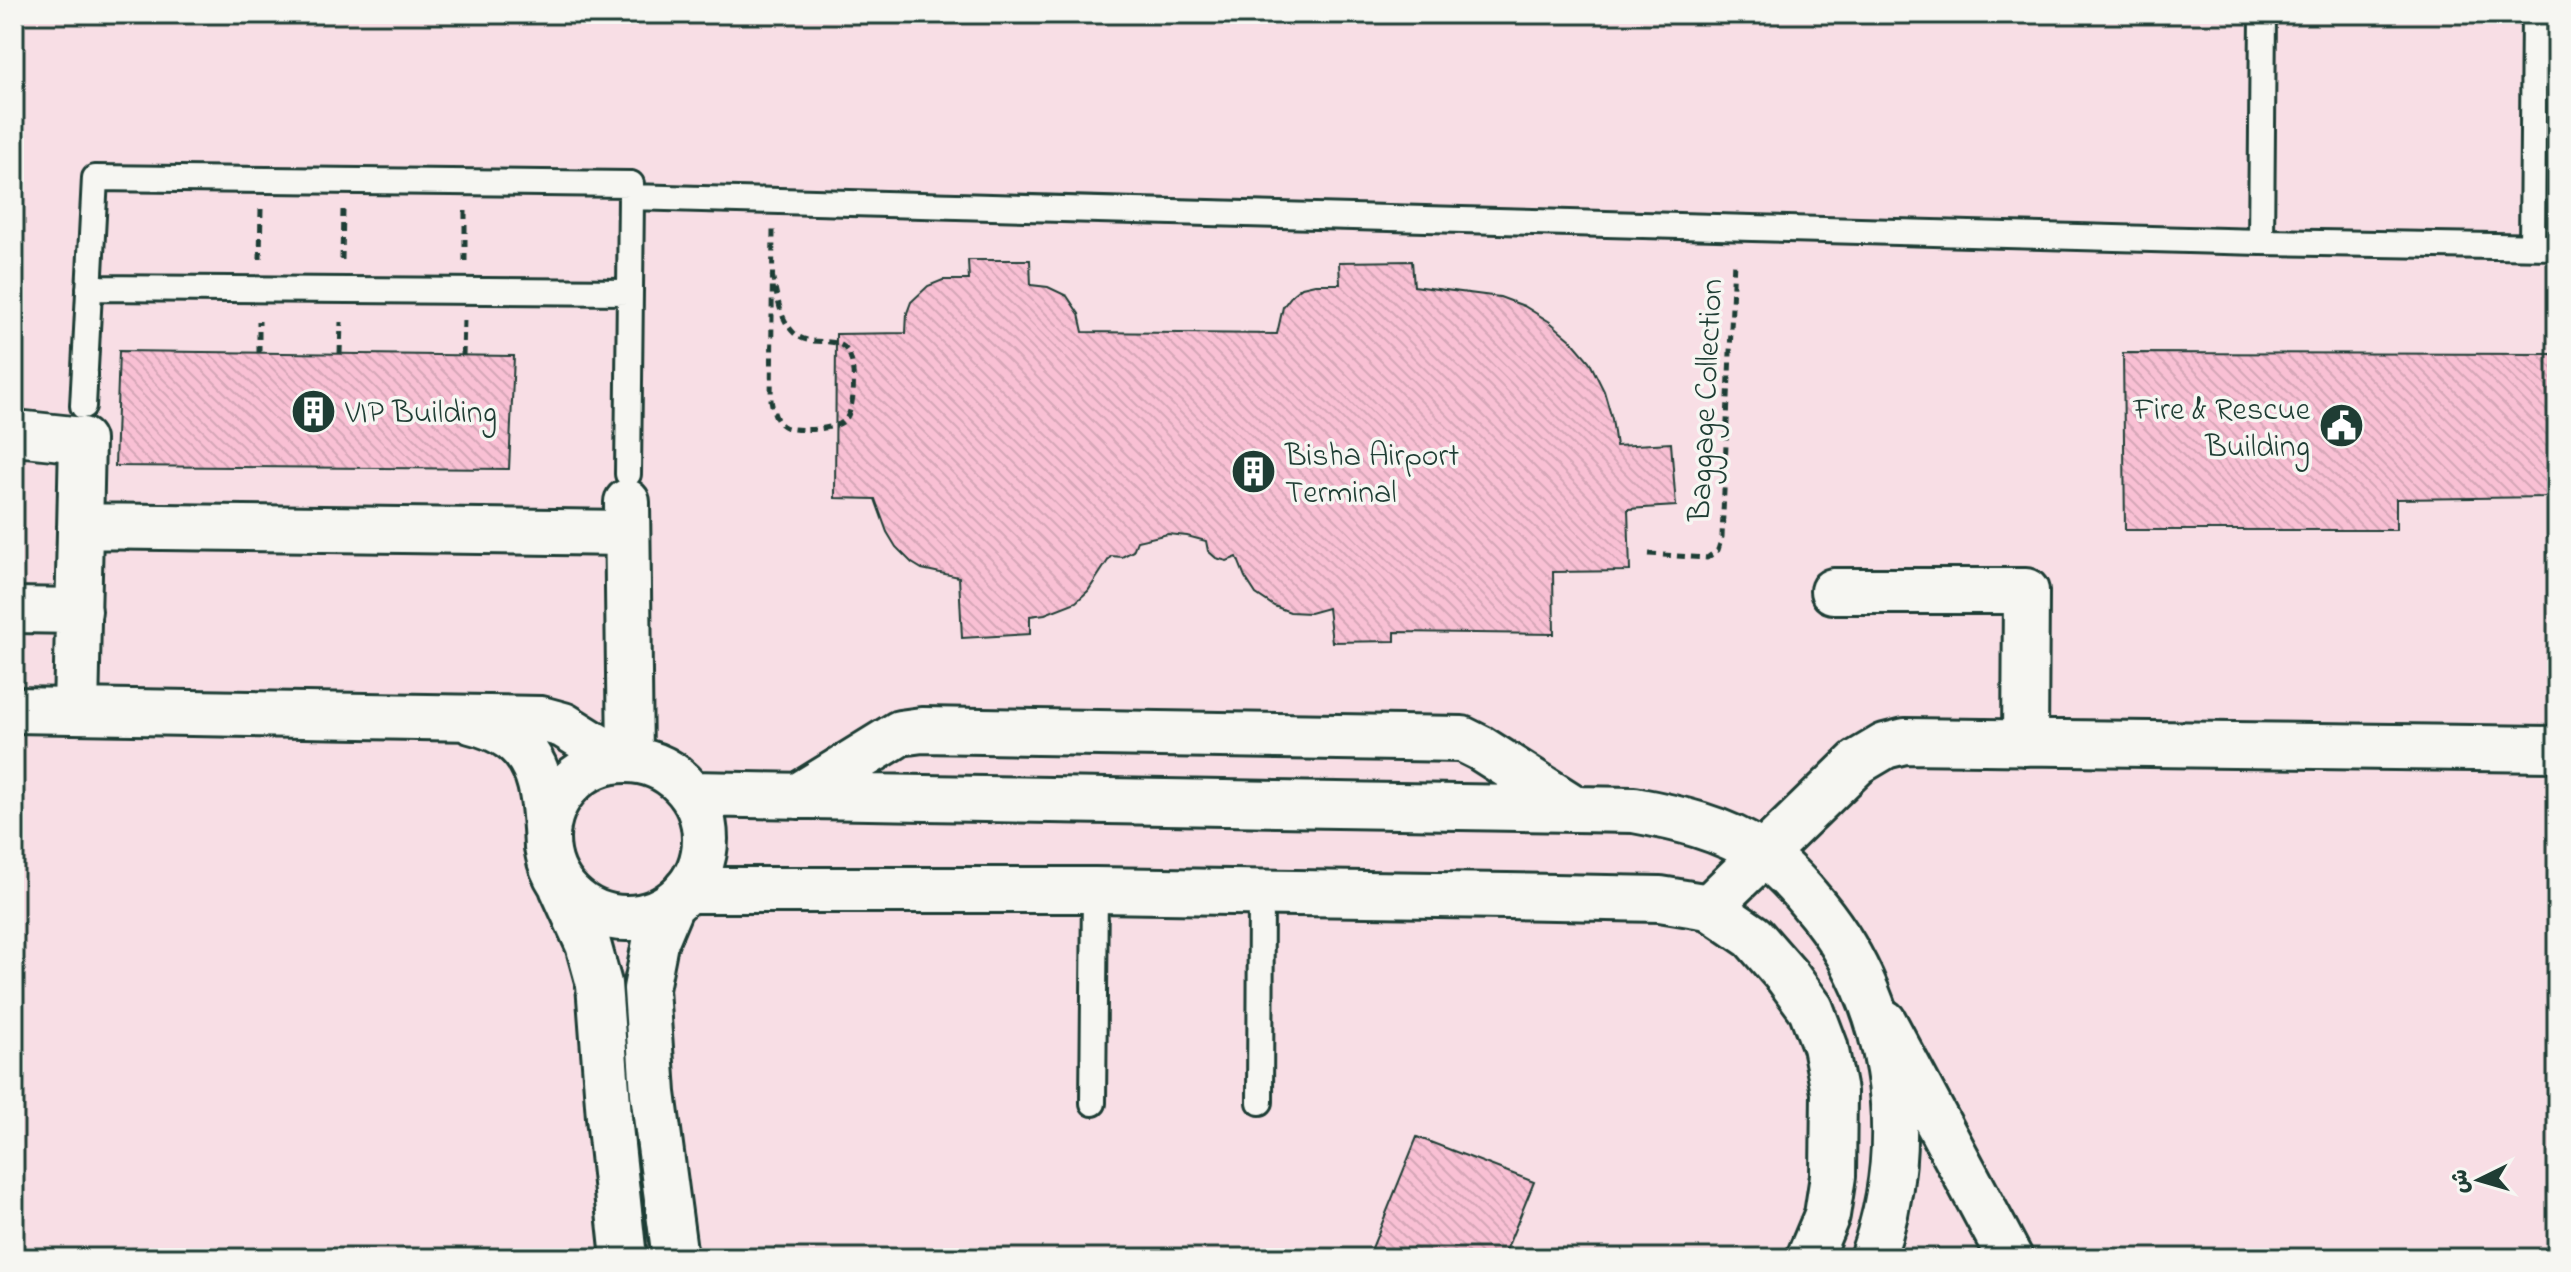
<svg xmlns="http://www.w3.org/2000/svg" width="2571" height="1272" font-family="'Indie Flower','Playpen Sans Arabic',sans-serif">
  <defs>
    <pattern id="building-back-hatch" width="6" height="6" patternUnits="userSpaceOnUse" patternTransform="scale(2)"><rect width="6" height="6" fill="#f9c0d4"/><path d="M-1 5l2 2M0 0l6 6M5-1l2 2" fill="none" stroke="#d5a6b7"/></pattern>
  </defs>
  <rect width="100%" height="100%" fill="#f7ebec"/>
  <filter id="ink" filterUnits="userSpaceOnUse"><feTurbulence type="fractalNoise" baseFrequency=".0125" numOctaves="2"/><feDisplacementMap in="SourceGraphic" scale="16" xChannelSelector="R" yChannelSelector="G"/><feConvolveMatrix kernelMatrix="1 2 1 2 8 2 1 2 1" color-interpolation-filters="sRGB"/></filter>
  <g filter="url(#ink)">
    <path fill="#f8dee5" d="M14 14H2557V1258H14Z"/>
    <path fill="url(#building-back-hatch)" stroke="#1f3d34" stroke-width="2" d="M968 260H1030L1031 285 1048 287 1067 296 1079 314 1083 332 1277 334 1283 307 1293 294 1302 287 1315 284H1340L1339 262 1412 261 1414 286 1500 297 1524 306 1550 322 1571 340 1589 361 1604 391 1612 419 1616 446 1671 443 1676 506 1628 509 1630 571 1553 572 1554 634 1395 632V641L1332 642 1328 608 1310 613 1290 612 1274 606 1256 594 1245 577 1237 557 1227 561 1216 558 1208 551 1206 541 1187 536 1168 534 1137 541 1133 551 1122 557 1111 556 1088 591 1076 602 1045 614 1030 616V634L962 638 959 577 922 569 912 563 896 547 887 532 875 499 835 498 836 334 906 333 907 313 911 302 928 286 943 280H969Z
      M119 351 514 356 509 469 115 466Z
      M2123 353 2557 354V497L2396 499V530H2125Z
      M1417 1137 1534 1182 1503 1258H1368Z"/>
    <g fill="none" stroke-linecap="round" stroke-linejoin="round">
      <defs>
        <path id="service" d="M2261 242 2263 14
          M2532 246 2534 14
          M89 288 630 292
          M83 406 95 178 631 184V197
          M628 474 631 197 2261 242 2557 247
          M1260 1102 1261 892
          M1093 1103 1095 890"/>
        <path id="minor" d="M14 435 25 434 82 440 76 711
          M627 502 630 760
          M80 526 627 533
          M1833 591H2026L2025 743
          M14 610 79 611
          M14 710 541 719 563 725 619 760
          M471 721C541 738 544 784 547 847
          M1709 907 1858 762 1885 746 1905 741 2557 749
          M1884 1022 2010 1258"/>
        <path id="tertiary" d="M547 839a79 79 0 1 1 158 0a79 79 0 1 1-158 0Z
          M691 794 1634 810C1678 818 1722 828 1760 853 1778 864 1795 882 1809 899 1894 996 1916 1137 1872 1258
          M798 796 900 733 922 730 1462 739 1480 748 1576 809
          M562 887 588 944 599 984 609 1117 624 1258
          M686 890H1095L1507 896 1660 899 1709 907 1753 937 1787 976 1811 1009 1825 1046 1834 1092 1833 1176 1827 1215 1809 1258
          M671 905 655 943 646 989 653 1093 675 1258"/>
      </defs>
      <use href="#service" stroke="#1f3d34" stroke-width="30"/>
      <use href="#minor" stroke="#1f3d34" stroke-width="50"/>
      <use href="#tertiary" stroke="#1f3d34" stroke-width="50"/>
      <path stroke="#1f3d34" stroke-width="5" stroke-dasharray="8 6" stroke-linecap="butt" d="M260 259 261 209
        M342 260 343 210
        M465 261V211
        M772 275C777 293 779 319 794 333 815 353 850 324 853 372 854 385 854 410 845 420 836 430 797 432 785 427 775 422 773 410 771 400L773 230
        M259 353V321
        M340 354 341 322
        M463 356 464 319
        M1649 554 1707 558 1718 550 1722 537 1734 260"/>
      <use href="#service" stroke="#f6f6f2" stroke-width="24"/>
      <use href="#minor" stroke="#f6f6f2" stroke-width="44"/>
      <use href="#tertiary" stroke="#f6f6f2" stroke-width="44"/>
    </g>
  </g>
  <defs>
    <symbol id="building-disc" viewBox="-11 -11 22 22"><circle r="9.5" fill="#1f3d34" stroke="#f6f6f2"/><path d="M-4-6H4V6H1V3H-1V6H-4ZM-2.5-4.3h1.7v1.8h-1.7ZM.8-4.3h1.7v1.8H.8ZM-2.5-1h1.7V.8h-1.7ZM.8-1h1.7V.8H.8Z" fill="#fff"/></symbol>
    <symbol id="civic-disc" viewBox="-11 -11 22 22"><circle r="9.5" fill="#1f3d34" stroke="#f6f6f2"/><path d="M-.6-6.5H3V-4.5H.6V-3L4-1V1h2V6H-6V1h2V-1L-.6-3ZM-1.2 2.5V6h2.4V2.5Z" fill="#fff"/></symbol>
  </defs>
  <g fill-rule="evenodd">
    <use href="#building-disc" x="288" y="386" width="51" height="51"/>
    <use href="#civic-disc" x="2316" y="400" width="51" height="51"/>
    <use href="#building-disc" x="1228" y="446" width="51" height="51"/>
  </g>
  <g text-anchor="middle" stroke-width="7" stroke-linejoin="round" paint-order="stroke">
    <g font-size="32" fill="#1f3d34" stroke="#f6f6f2">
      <text transform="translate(1704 400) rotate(-87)" y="11">Baggage Collection</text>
    </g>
    <g font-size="32" fill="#1f3d34" stroke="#f6f6f2" text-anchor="start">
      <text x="2310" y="419" text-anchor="end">Fire &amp; Rescue<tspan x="2310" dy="37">Building</tspan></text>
      <text x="345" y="422">VIP Building</text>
      <text x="1285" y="465">Bisha Airport<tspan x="1285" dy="37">Terminal</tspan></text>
    </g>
  </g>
  <rect width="2571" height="1272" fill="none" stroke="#f6f6f2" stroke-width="48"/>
  <rect x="24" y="24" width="2523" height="1224" fill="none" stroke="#1f3d34" stroke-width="3" filter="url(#ink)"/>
  <g transform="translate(2479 1180) rotate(265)" stroke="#f6f6f2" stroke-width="6" paint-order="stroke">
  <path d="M0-6L14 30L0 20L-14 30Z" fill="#1f3d34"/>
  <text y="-12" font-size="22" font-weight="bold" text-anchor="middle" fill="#1f3d34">ش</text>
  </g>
</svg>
